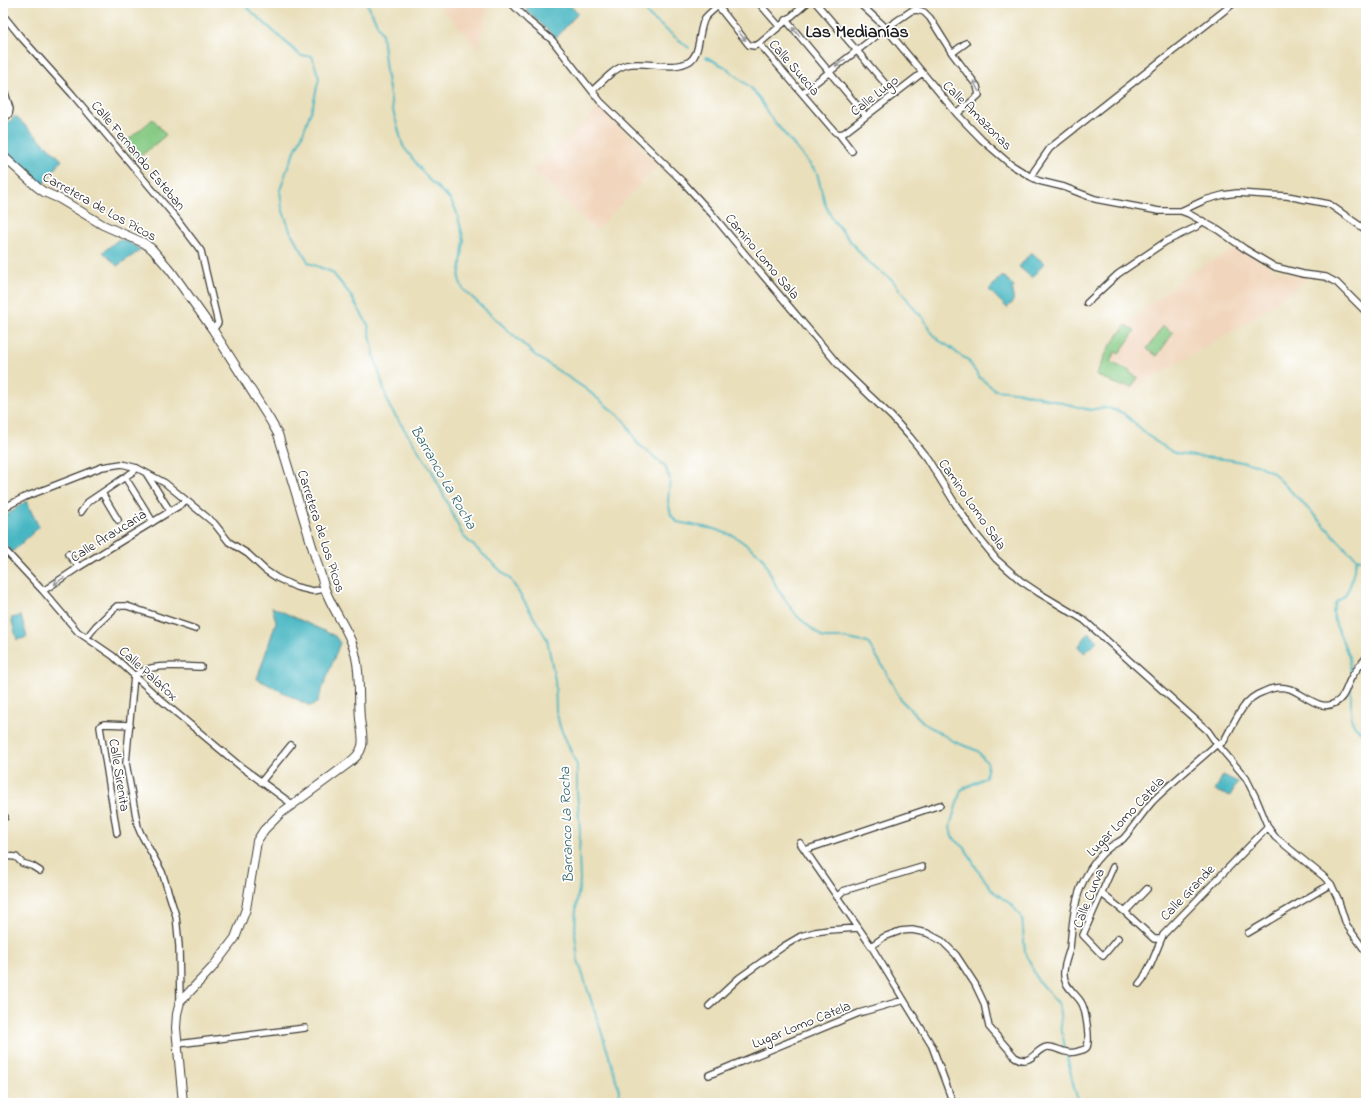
<svg xmlns="http://www.w3.org/2000/svg" width="1369" height="1106" font-family="'Indie Flower',sans-serif">
  <rect width="100%" height="100%" fill="#fff"/>
  <filter id="ink" filterUnits="userSpaceOnUse"><feTurbulence type="fractalNoise" baseFrequency=".025" numOctaves="2"/><feDisplacementMap in="SourceGraphic" scale="8" xChannelSelector="R" yChannelSelector="G"/><feConvolveMatrix kernelMatrix="1 2 1 2 8 2 1 2 1" color-interpolation-filters="sRGB"/></filter>
  <filter id="wash" filterUnits="userSpaceOnUse"><feTurbulence type="fractalNoise" baseFrequency=".012" numOctaves="4" result="noise"/><feDisplacementMap in="SourceGraphic" scale="16" xChannelSelector="R" yChannelSelector="G"/><feGaussianBlur stdDeviation="0.9" result="paint"/><feColorMatrix in="noise" values="0 0 0 0 0 0 0 0 0 0 0 0 0 0 0 0 0 1.4 0 .05"/><feComposite in="paint" operator="in"/></filter>
  <g filter="url(#wash)">
    <rect width="100%" height="100%" fill="#e9dfbb"/>
    <path fill="#f1d5bc" d="M438 3H488L478 49Z
      M600 107 659 165 595 231 533 170Z
      M1239 247 1275 270 1307 279 1255 317 1129 392 1094 375 1109 346 1118 333 1126 324 1189 274Z"/>
    <path fill="#86ca84" stroke="#517350" d="M153 119 166 135 136 160 123 144Z
      M1126 325 1135 331 1119 354 1115 352 1110 362 1130 371V373L1138 377 1132 388 1124 385 1123 387 1096 375 1109 347Z
      M1163 326 1173 333 1157 356 1147 349Z"/>
    <path fill="#49b7c3" stroke="#326a70" d="M531 3H567L578 13 556 38 525 9Z
      M15 116 62 160 42 186 3 149V128Z
      M119 239 130 243 141 250 117 266 103 252Z
      M1031 252 1044 263 1032 278 1019 267Z
      M1000 277H1005L1014 287 1012 290C1013 301 1016 299 1007 308L989 290Z
      M26 501 39 527 12 552 3 542V520L8 514Z
      M272 607 335 636 340 643 317 703 310 706 257 679 276 622Z
      M21 616 27 637 17 640 11 618Z
      M1089 632 1097 641 1085 653 1078 647Z
      M1223 775 1238 782 1230 796 1215 791Z"/>
    <g fill="none" stroke-linecap="round" stroke-linejoin="round">
      <path stroke="#49b7c3" stroke-width="2" d="M242 3 301 56H312L319 78 313 105 302 136 289 164 280 190 282 208 290 231 309 263 332 272 349 293 368 325 375 359 389 406 432 471 463 536 511 580 547 639 555 680 556 710 560 727 577 765V791L580 832 579 853 580 881 576 909 575 933 578 960 613 1068 619 1091 618 1103
        M367 3 382 34 386 71 392 107 403 146 429 180 449 198 456 210 464 240 459 279 463 289 536 356 586 389 625 421 637 443 665 466 670 479 668 501 671 515 677 522 714 529 734 536 762 556 778 590 798 617 823 638H843L868 643 882 665 901 700 925 724 955 742 978 751 988 764 986 777 961 790 950 826 952 837 965 848 978 871 994 892 1012 905 1022 918 1025 951 1038 981 1059 1004 1062 1033 1074 1088 1079 1103
        M641 3 649 16 689 48
        M706 57 725 67 751 88 760 99 768 114 817 173 825 204 833 220 866 260 893 281 917 312 924 319 930 330 938 340 950 347 958 354 968 360 979 377 995 390 1024 393 1090 410 1105 407 1123 413 1155 441 1176 454 1232 460 1257 465 1272 472 1320 521 1348 551 1357 558 1366 561
        M1351 675 1349 657 1336 625 1333 612 1336 602 1344 597 1350 586 1357 558
        M1351 681V718L1355 726 1366 737"/>
    </g>
  </g>
  <g filter="url(#ink)">
    <g fill="none" stroke-linecap="round" stroke-linejoin="round">
      <defs>
        <path id="street" d="M511 3 529 21 552 40 600 101 683 182 712 214 745 254 842 369 892 417 910 437 927 458 956 505 975 533 996 559 1021 581 1039 593 1084 620 1208 731 1217 744 1246 778 1256 798 1268 827 1275 837 1323 876 1331 884 1338 899 1346 924 1366 952
          M759 3 779 26
          M816 3 894 94
          M859 3 883 25 957 114 982 140 1010 164 1031 177 1039 181 1064 187 1095 199 1159 211H1181L1189 214 1218 230 1245 249 1275 267 1303 274 1326 277 1337 283 1366 312
          M915 3 917 10
          M718 6 749 45 754 46 759 44 764 49 835 132 839 134 852 151
          M917 10 924 12 930 18 952 53 977 86 979 95 957 114
          M3 15 20 36 72 94 177 219 201 251 218 323 213 330
          M786 20 866 116
          M759 44 807 3
          M952 53 966 43
          M3 86 10 109 9 114 3 120
          M592 91C602 82 613 69 626 65 645 60 673 72 690 61 701 53 698 30 705 18 709 13 716 8 721 3
          M802 93 885 29 911 11 917 10
          M839 134 844 133 922 73
          M1031 177 1034 171 1050 148 1234 3
          M1181 211 1205 200 1223 195 1237 193 1287 196 1329 204 1366 230
          M1087 303 1118 274 1165 242 1196 227 1203 221
          M146 473 170 511
          M125 477 153 522
          M102 493 118 520
          M3 508 25 497 102 467 122 464 137 468 165 483 214 523 229 542 248 554 265 570 277 578 296 587 313 591 325 589
          M81 512 88 502 134 471 137 468
          M3 548 43 591 78 632 113 656 162 701 240 766 292 804
          M68 554 79 567
          M43 591 79 567 187 501
          M87 637 96 626 117 606H127L195 629
          M134 676 126 763 138 827 141 834 162 872 176 916 179 946 180 1002
          M134 676C152 662 180 667 201 667
          M261 782 291 745
          M3 817H5
          M117 833 100 727 101 725 104 724 130 725
          M800 843 871 946 932 1046 953 1103
          M805 850 940 805
          M3 856 16 857 22 863 32 866 40 871
          M1113 867 1083 935 1103 956 1118 938
          M1102 894 1125 912 1154 939H1160
          M837 897 843 891 922 867
          M1125 912 1147 889
          M1248 933 1331 884
          M871 946 884 937 900 931 912 930 927 933 942 941 956 955 975 984 984 1003 989 1027 1015 1057C1031 1067 1035 1049 1047 1047 1057 1046 1064 1056 1079 1051 1082 1050 1085 1050 1087 1047 1090 1040 1086 1009 1081 1002 1076 994 1064 986 1064 975 1063 966 1068 956 1070 948 1072 927 1074 899 1084 880 1090 868 1099 855 1110 847 1114 844 1119 842 1123 839 1134 827 1142 813 1153 801 1173 781 1196 763 1217 744H1220L1224 741C1230 730 1235 719 1242 709 1247 701 1254 695 1263 692 1271 688 1281 686 1290 689 1304 694 1320 712 1335 703 1345 698 1346 687 1351 678 1355 671 1361 664 1366 658
          M1139 984 1143 979 1151 964 1163 935 1268 827
          M709 1006 739 978 784 946 801 936 815 932 829 930 858 928
          M178 1044 305 1028
          M709 1075 859 1013 904 1000"/>
        <path id="secondary" d="M3 156 37 187 44 192 60 199 103 225 144 243 152 249 171 271 213 330 270 420 278 434 325 589C332 609 346 626 353 646 361 670 358 694 360 719 361 728 364 738 362 746 360 754 355 758 349 763L281 813 264 830 257 841 246 909 235 938 212 968 180 1002 177 1014 176 1028 183 1103"/>
      </defs>
      <use href="#street" stroke="#3b3934" stroke-width="8"/>
      <use href="#secondary" stroke="#3b3934" stroke-width="10"/>
      <use href="#street" stroke="#fff" stroke-width="5.5"/>
      <use href="#secondary" stroke="#fff" stroke-width="8"/>
    </g>
    <defs><path id="oneway-shaft" d="M-6 0H5M1.5-3L5.5 0L1.5 3" fill="none" stroke-width="1.6" stroke-linecap="round" stroke-linejoin="round"/></defs>
    <g stroke="#999">
      <use href="#oneway-shaft" transform="translate(796 32) rotate(-130)"/>
      <use href="#oneway-shaft" transform="translate(742 36) rotate(51)"/>
      <use href="#oneway-shaft" transform="translate(840 63) rotate(144)"/>
      <use href="#oneway-shaft" transform="translate(976 86) rotate(-117)"/>
      <use href="#oneway-shaft" transform="translate(59 581) rotate(145)"/>
    </g>
  </g>
  <g text-anchor="middle" stroke-width="3.5" stroke-linejoin="round" paint-order="stroke">
    <g font-size="14" fill="#1c1c1c" stroke="#fff">
      <text transform="translate(795 67) rotate(49)" y="5">Calle Suecia</text>
      <text transform="translate(874 95) rotate(-38)" y="5">Calle Lugo</text>
      <text transform="translate(978 115) rotate(45)" y="5">Calle Amazonas</text>
      <text transform="translate(139 155) rotate(50)" y="5">Calle Fernando Esteban</text>
      <text transform="translate(100 206) rotate(29)" y="5">Carretera de Los Picos</text>
      <text transform="translate(763 256) rotate(50)" y="5">Camino Lomo Sala</text>
      <text transform="translate(973 504) rotate(55)" y="5">Camino Lomo Sala</text>
      <text transform="translate(322 531) rotate(72)" y="5">Carretera de Los Picos</text>
      <text transform="translate(108 535) rotate(-32)" y="5">Calle Araucaria</text>
      <text transform="translate(149 673) rotate(42)" y="5">Calle Palafox</text>
      <text transform="translate(120 775) rotate(81)" y="5">Calle Sirenita</text>
      <text transform="translate(1125 816) rotate(-46)" y="5">Lugar Lomo Catela</text>
      <text transform="translate(1187 892) rotate(-46)" y="5">Calle Grande</text>
      <text transform="translate(1088 898) rotate(-68)" y="5">Calle Curva</text>
      <text transform="translate(801 1024) rotate(-22)" y="5">Lugar Lomo Catela</text>
    </g>
    <g font-size="15" font-style="italic" fill="#306267" stroke="#fff">
      <text transform="translate(444 477) rotate(60)" y="5">Barranco La Rocha</text>
      <text transform="translate(566 825) rotate(-92)" y="5">Barranco La Rocha</text>
    </g>
    <g font-size="18" font-weight="bold" fill="#1c1c1c" stroke="#fff">
      <text x="857" y="37">Las Medianías</text>
    </g>
  </g>
  <rect width="1369" height="1106" fill="none" stroke="#fff" stroke-width="16"/>
</svg>
